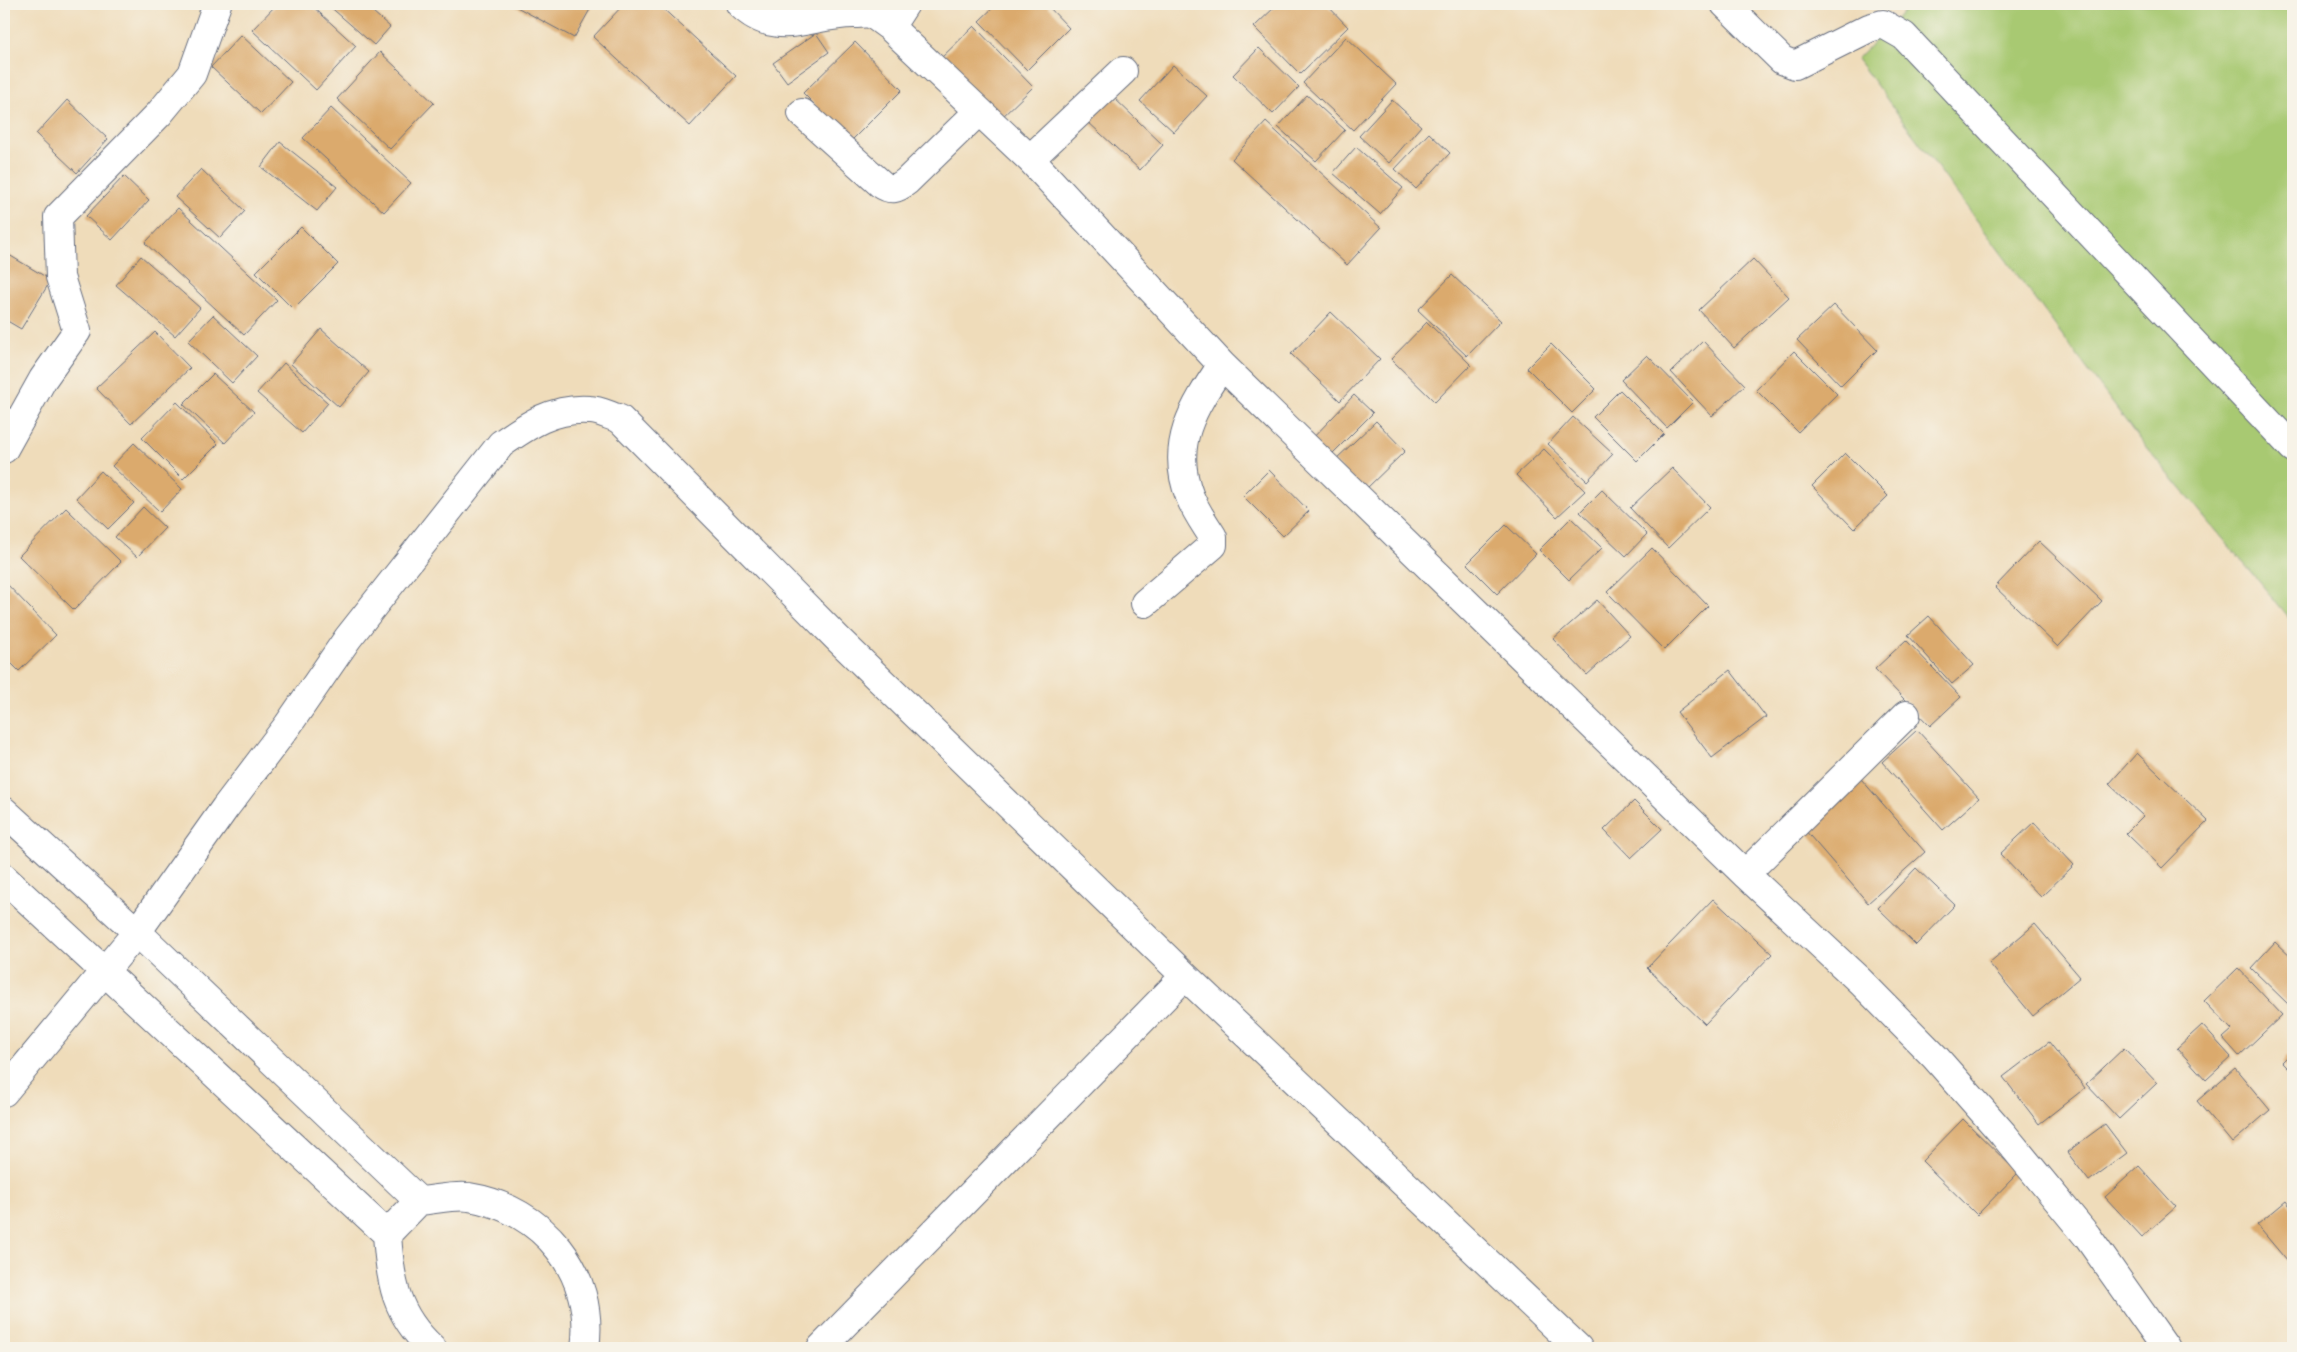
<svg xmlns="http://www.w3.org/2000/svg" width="2297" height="1352" font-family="Kalam,sans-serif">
  <rect width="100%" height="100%" fill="#f7f3e8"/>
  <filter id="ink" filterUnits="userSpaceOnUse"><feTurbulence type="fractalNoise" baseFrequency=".02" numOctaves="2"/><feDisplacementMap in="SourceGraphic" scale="10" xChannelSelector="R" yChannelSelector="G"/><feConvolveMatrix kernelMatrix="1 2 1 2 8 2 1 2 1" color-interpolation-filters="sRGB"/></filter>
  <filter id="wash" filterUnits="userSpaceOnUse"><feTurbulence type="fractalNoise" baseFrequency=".0096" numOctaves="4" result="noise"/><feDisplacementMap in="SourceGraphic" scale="20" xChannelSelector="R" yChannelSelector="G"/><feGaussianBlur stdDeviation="1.12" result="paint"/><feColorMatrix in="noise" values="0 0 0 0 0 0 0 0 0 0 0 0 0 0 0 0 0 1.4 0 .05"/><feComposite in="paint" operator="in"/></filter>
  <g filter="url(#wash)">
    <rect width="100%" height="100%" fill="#efdcba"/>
    <path fill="#a8c972" stroke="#627c68" d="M1911 4H2293V622L2140 440 1857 59Z"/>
    <g id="blocks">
      <path fill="#dbaa6d" d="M277 4H310L356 46 316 90 252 30Z
        M327 4H364L390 27 374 45Z
        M516 4H593L574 38 515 6Z
        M624 4H658L736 76 690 126 593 37Z
        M761 4H785L774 16Z
        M997 4H1046L1069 28 1027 70 979 21Z
        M1278 4H1326L1348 27 1300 74 1254 27Z
        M974 26 1033 87 996 123 937 62Z
        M816 33 829 52 787 82 773 63Z
        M241 35 291 82 261 114 211 67Z
        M1346 37 1396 84 1353 130 1303 83Z
        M855 42 902 90 851 141 803 93Z
        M1259 48 1299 87 1273 114 1233 75Z
        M380 52 434 103 390 149 337 99Z
        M1173 65 1207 96 1174 132 1140 101Z
        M1111 95 1163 145 1140 170 1087 121Z
        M1307 95 1345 130 1316 161 1278 127Z
        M67 100 108 139 77 173 36 134Z
        M1392 100 1421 126 1389 163 1359 136Z
        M331 108 411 183 384 212 303 138Z
        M1266 122 1381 228 1347 265 1232 159Z
        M1429 133 1450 153 1416 189 1395 169Z
        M280 142 337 187 317 211 261 167Z
        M1356 147 1403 188 1380 214 1333 173Z
        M201 169 245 211 220 238 175 197Z
        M124 176 149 200 112 240 86 216Z
        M178 208 277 300 244 335 145 243Z
        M301 227 338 264 293 309 256 272Z
        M4 252 51 280 21 329 4 319Z
        M141 256 200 308 175 336 116 285Z
        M1753 259 1789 297 1734 348 1699 310Z
        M1452 275 1501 321 1467 356 1418 310Z
        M1834 305 1877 350 1841 386 1797 340Z
        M1331 312 1380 359 1340 401 1291 354Z
        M213 315 257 356 232 383 188 341Z
        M1427 322 1471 365 1435 402 1391 359Z
        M321 329 369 372 339 407 291 364Z
        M155 332 190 368 131 424 96 388Z
        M1703 341 1745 385 1712 416 1671 372Z
        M1551 344 1596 389 1572 413 1527 368Z
        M1794 351 1837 394 1798 432 1756 390Z
        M1647 355 1693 402 1667 428 1621 380Z
        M284 363 328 403 302 433 257 393Z
        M213 374 254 412 225 443 183 404Z
        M1620 390 1664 434 1637 461 1593 417Z
        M1354 395 1373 413 1326 460 1308 443Z
        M177 402 218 444 183 479 142 438Z
        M1573 417 1613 454 1587 481 1548 444Z
        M1376 421 1405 451 1364 491 1334 461Z
        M134 443 182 489 160 512 112 466Z
        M1544 449 1585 491 1557 517 1516 475Z
        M1845 453 1888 496 1854 529 1812 486Z
        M1672 468 1710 507 1668 548 1630 508Z
        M1269 470 1309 511 1283 536 1243 496Z
        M101 471 134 503 108 529 76 498Z
        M1602 490 1647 534 1626 556 1580 512Z
        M143 507 165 528 137 557 115 537Z
        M66 508 121 562 74 610 19 556Z
        M1571 518 1602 548 1569 580 1539 550Z
        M1506 525 1536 554 1497 594 1467 564Z
        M2039 541 2102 601 2058 647 1995 587Z
        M1652 548 1708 606 1664 650 1607 592Z
        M4 581 56 635 19 671 4 656Z
        M1597 600 1630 636 1587 675 1553 639Z
        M1929 616 1974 665 1952 684 1908 635Z
        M1906 640 1961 697 1930 726 1875 669Z
        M1730 670 1766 717 1712 758 1677 712Z
        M1917 730 1979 798 1943 830 1882 762Z
        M2137 753 2208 821 2162 868 2126 833 2143 816 2109 784Z
        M1861 779 1925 852 1868 903 1804 829Z
        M1634 801 1662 829 1631 858 1604 830Z
        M2034 822 2074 865 2041 897 2000 854Z
        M1916 868 1955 905 1916 945 1878 908Z
        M1713 899 1772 954 1705 1024 1647 968Z
        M2035 924 2080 977 2033 1016 1989 963Z
        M2275 942 2293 959V1003L2290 1006 2251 968Z
        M2238 968 2282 1015 2239 1056 2223 1038 2232 1030 2204 1001Z
        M2202 1025 2231 1057 2206 1080 2177 1048Z
        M2049 1042 2085 1088 2039 1124 2003 1077Z
        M2124 1048 2157 1083 2119 1119 2086 1084Z
        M2293 1051V1073L2282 1062Z
        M2235 1068 2270 1110 2232 1143 2197 1101Z
        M1963 1119 2018 1173 1977 1215 1922 1161Z
        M2105 1124 2127 1153 2089 1181 2067 1152Z
        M2139 1166 2176 1207 2142 1237 2105 1197Z
        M2286 1201 2293 1210V1268L2257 1225Z"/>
    </g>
  </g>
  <g filter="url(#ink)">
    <use href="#blocks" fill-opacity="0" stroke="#656c7e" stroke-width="1"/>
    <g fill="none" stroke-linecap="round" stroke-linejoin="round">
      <defs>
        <path id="minor" d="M740 4C777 41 812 13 855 14 860 14 866 13 871 14 877 17 884 23 890 27L1030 159 1222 365 1745 874 1860 981 1935 1057 2003 1134 2087 1236 2166 1348
          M1725 4 1782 60 1795 65 1869 28 1883 24 1904 36 2293 448
          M890 27 905 4
          M802 113 881 184C891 191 897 189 907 181L979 111
          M1030 159 1123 71
          M4 449 43 379 77 331 60 277 58 217 159 114 192 74 217 4
          M1145 603 1213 545V537C1205 524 1196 512 1190 497 1169 445 1193 408 1222 365
          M4 811 137 932 419 1201
          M1745 874 1906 715
          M4 878 387 1234C390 1282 396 1315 432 1348
          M4 1092 137 932 225 808 288 725 348 638 501 444C528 425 554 407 590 410 599 410 610 416 620 419L838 639 1185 976 1578 1348
          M387 1234 419 1201C434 1200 454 1195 469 1197 543 1209 596 1273 585 1348
          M821 1348 1185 976"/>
      </defs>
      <use href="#minor" stroke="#656c7e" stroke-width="30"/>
      <use href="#minor" stroke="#fff" stroke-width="28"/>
    </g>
  </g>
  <rect width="2297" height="1352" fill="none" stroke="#f7f3e8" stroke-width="20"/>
</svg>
